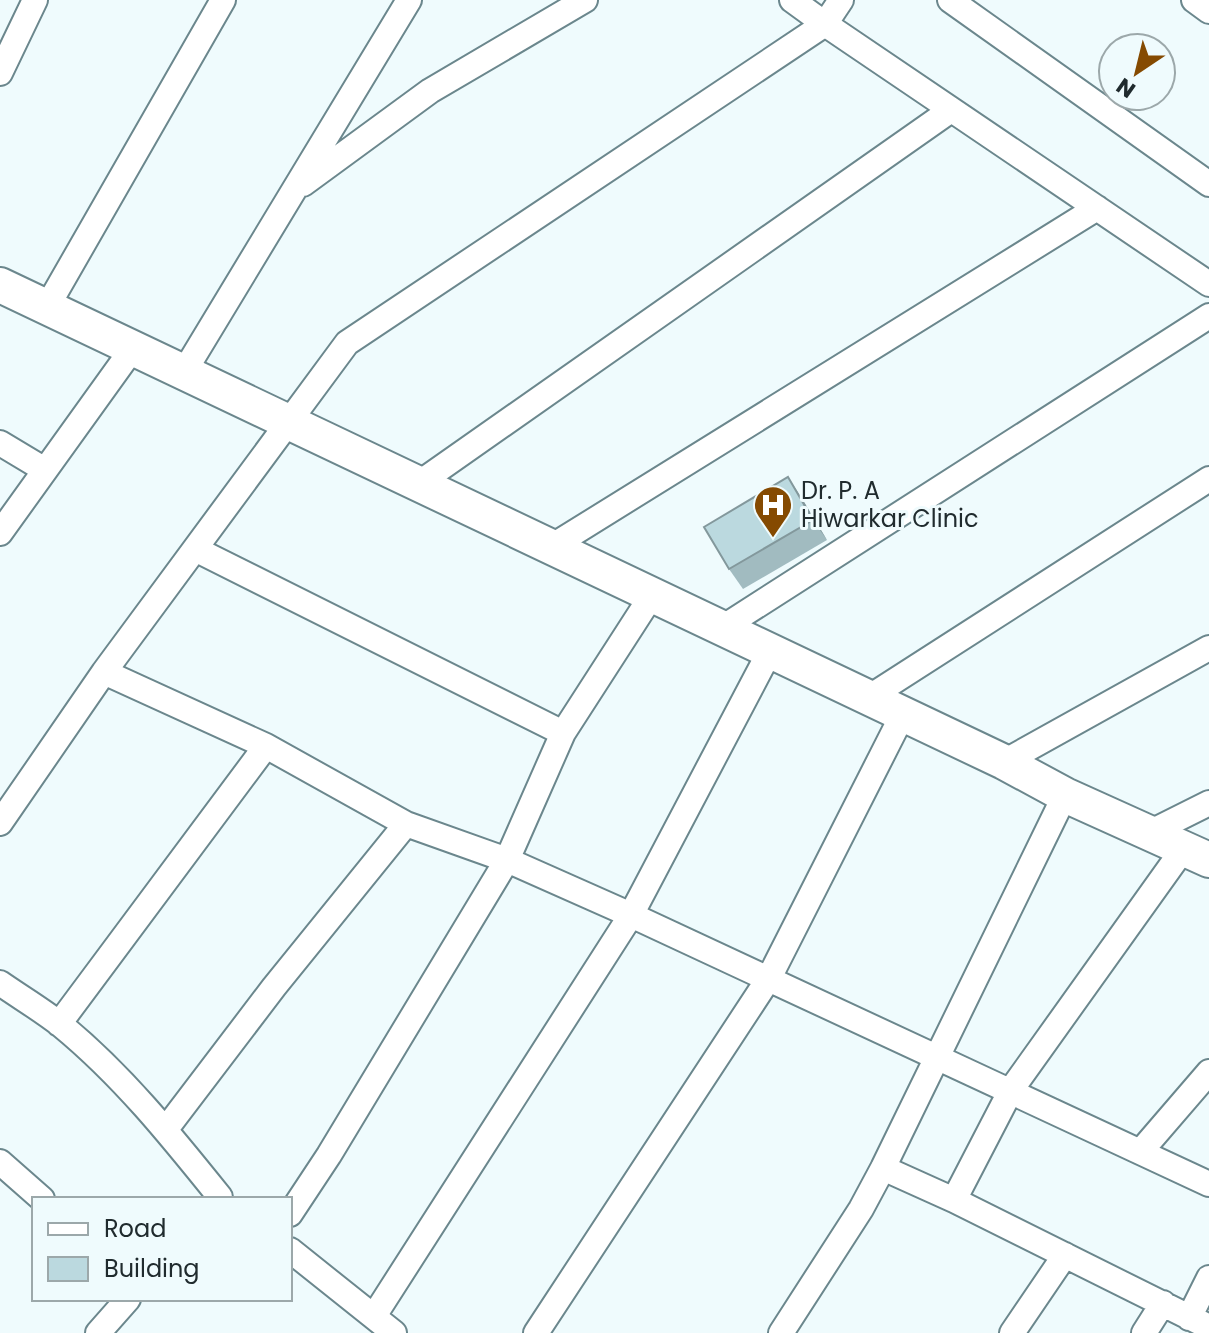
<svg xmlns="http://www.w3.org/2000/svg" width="1209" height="1333" font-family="Poppins,sans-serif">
  <rect width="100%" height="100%" fill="#effbfd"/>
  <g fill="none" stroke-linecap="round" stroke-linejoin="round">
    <defs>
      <path id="street" d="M792 0 825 24 841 0
        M950 0 1209 184
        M1194 0 1209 11
        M0 73 35 0
        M303 184 430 91 585 0
        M47 307 223 0
        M184 372 409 0
        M0 443 45 470
        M418 484 951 110
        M0 533 133 348
        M551 547 1097 208
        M195 549 563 733 507 860 329 1155 290 1214
        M722 628 1209 316
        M104 672 347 343 825 24 1209 284
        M868 698 1209 479
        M563 733 652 595
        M1004 762 1209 648
        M0 823 104 672 266 746 406 824 507 860 631 915 1209 1184
        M1151 832 1209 803
        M0 983C20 997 42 1010 61 1025 122 1075 171 1136 220 1197L218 1199
        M59 1024 266 746
        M166 1129 274 987 406 824
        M1141 1151 1209 1072
        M0 1162 42 1199
        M883 1168 954 1200 1209 1327
        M954 1200 1011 1090 1184 848
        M290 1250 394 1333
        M374 1316 631 915 770 651
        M1189 1318 1209 1278
        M98 1333 128 1299
        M536 1333 769 978 903 714
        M781 1333 861 1209 883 1168 1065 795
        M1012 1333 1065 1255
        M1144 1333 1163 1303"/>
      <path id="secondary" d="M0 285 1004 762 1065 795 1209 860"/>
    </defs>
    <use href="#street" stroke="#6b878d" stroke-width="28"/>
    <use href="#secondary" stroke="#6b878d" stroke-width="38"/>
    <use href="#street" stroke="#fff" stroke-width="24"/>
    <use href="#secondary" stroke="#fff" stroke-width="34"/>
  </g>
  <path fill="#a1bbc0" d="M801 497 827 540 743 589 729 569Z"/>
  <path fill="#83989c" d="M788 477 801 497 827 540 813 520Z"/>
  <path fill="#bbd9df" stroke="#83989c" stroke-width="2" d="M788 477 813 520 729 569 704 527Z"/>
  <defs>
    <symbol id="hospital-pin" viewBox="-11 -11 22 30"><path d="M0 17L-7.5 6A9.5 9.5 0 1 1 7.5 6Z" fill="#854a01" stroke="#effbfd"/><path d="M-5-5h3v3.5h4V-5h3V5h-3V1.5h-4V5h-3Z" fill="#fff"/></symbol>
  </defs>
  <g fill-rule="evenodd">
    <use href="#hospital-pin" x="751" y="483" width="44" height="60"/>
  </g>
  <g text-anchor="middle" stroke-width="6" stroke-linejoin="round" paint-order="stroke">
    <g font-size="24" fill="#202b2e" stroke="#effbfd" text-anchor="start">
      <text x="801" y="499">Dr. P. A<tspan x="801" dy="28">Hiwarkar Clinic</tspan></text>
    </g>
  </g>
  <rect x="32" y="1197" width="260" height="104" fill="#effbfd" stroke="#9ca8aa" stroke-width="2"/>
  <rect x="48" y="1223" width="40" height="12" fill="#ffffff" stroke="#9ca8aa" stroke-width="2"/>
  <text x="104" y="1237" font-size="24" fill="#202b2e">Road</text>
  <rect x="48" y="1257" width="40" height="24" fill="#bbd9df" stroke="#9ca8aa" stroke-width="2"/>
  <text x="104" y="1277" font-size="24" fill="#202b2e">Building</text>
  <g transform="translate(1137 72) rotate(215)"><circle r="38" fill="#effbfd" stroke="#9ca8aa" stroke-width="2"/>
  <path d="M0-6L14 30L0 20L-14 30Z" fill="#854a01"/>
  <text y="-12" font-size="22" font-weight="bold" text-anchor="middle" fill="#202b2e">N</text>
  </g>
</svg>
